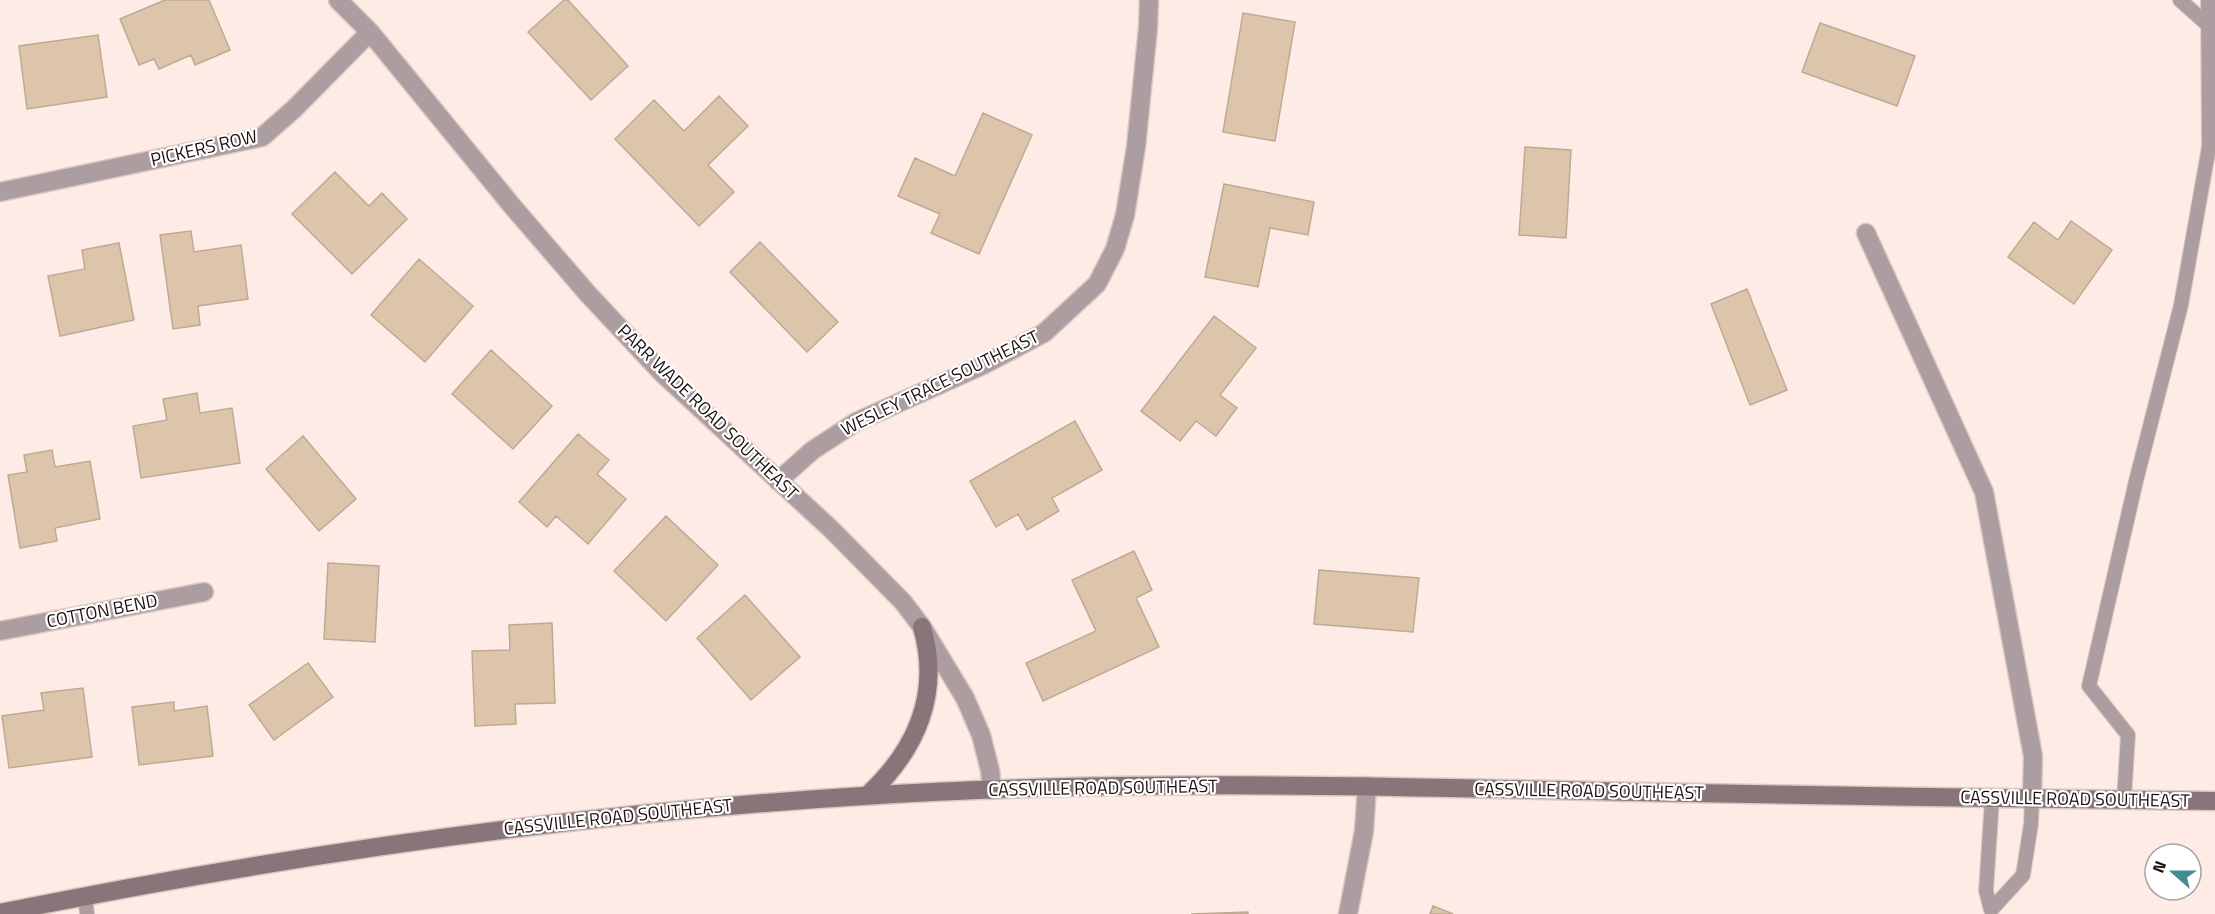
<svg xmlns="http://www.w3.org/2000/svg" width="2215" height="914" font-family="'Titillium Web',sans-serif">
  <rect width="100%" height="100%" fill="#ffebe5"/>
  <path fill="#dcc5aa" stroke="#beaa94" stroke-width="1.5" d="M165 0H209L230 50 195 65 191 55 159 69 154 59 139 65 120 19Z
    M564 0H568L628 66 591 100 528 32Z
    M1243 13 1295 22 1275 141 1223 132Z
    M1820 23 1915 56 1897 106 1802 72Z
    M98 35 107 97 27 109 19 46Z
    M719 96 748 126 708 165 734 192 699 226 615 139 654 100 684 131Z
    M983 113 1032 135 979 254 931 233 940 214 898 196 915 158 955 176Z
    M1525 147 1571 150 1566 238 1519 235Z
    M335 172 369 206 382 193 407 219 352 274 292 214Z
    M1224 184 1314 202 1308 235 1270 228 1258 287 1205 277Z
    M2071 221 2112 250 2074 304 2008 257 2034 222 2058 240Z
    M191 231 194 252 241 245 248 299 198 306 200 325 173 329 160 235Z
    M760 242 838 322 807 352 730 272Z
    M119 243 134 320 60 336 48 276 85 269 82 250Z
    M419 259 473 306 425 362 371 315Z
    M1747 289 1787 390 1750 405 1711 304Z
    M1214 316 1256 348 1220 395 1237 408 1216 436 1196 421 1180 441 1141 411Z
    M491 350 552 406 513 449 452 394Z
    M197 393 200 413 232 408 240 463 141 478 133 426 167 420 163 399Z
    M1075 421 1102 470 1052 498 1059 511 1027 530 1018 514 996 527 970 481Z
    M578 434 609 460 597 474 626 499 588 544 556 516 547 527 519 502Z
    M303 436 356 499 319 531 266 469Z
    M52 450 55 467 90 461 100 519 55 528 57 541 20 548 8 475 27 472 24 455Z
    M666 516 718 565 666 621 614 571Z
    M1134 551 1152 590 1136 598 1159 647 1043 701 1026 663 1096 631 1072 580Z
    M328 563 379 566 375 642 324 639Z
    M1319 570 1419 578 1413 632 1314 624Z
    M745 595 800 657 751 700 697 638Z
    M552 623 555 703 515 704 516 724 475 726 472 651 510 650 509 625Z
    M308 663 333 697 274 740 249 705Z
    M83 688 92 757 9 768 2 716 44 710 41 693Z
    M174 702V711L207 706 213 756 139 765 132 707Z
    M1433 906 1453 914H1430Z
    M1248 912V914H1191Z"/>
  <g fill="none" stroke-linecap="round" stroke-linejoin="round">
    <defs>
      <path id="lane" d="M2180 0 2208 25
        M1992 799 1986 891 1991 910 2023 875 2031 824 2032 799
        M2124 800 2128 735 2089 686 2136 481 2181 305 2209 147 2208 0
        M85 896 87 914"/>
      <path id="street" d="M338 0 370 32 513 207 588 294 663 374 832 530 903 602 922 627 965 698 981 735 990 770 992 790
        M0 192 262 137 294 109 370 32
        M1866 233 1984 492 2033 756 2032 799
        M778 481 813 450 856 422 983 365 1044 333 1097 284 1115 249 1125 215 1136 147 1148 28 1149 0
        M0 631 204 592
        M1348 914 1364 831 1367 786"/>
      <path id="secondary" d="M868 795C917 749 941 693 922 627
        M0 913C285 855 573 814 863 796 1120 779 1377 786 1634 792 1828 796 2021 798 2215 801"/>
    </defs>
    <use href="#lane" stroke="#dbc8c3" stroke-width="16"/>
    <use href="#street" stroke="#dbc8c3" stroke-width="21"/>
    <use href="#secondary" stroke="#dbc8c3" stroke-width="21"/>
    <use href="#lane" stroke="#ab9da0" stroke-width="14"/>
    <use href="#street" stroke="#ab9da0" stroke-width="18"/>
    <use href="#secondary" stroke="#897579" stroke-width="18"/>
  </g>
  <g text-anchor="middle" stroke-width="4.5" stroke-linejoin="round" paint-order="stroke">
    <g font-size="18" fill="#1c110e" stroke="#fff">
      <text transform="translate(204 148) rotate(-13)" y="6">PICKERS ROW</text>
      <text transform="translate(940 383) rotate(-26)" y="6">WESLEY TRACE SOUTHEAST</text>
      <text transform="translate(708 412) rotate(44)" y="6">PARR WADE ROAD SOUTHEAST</text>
      <text transform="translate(102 611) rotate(-11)" y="6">COTTON BEND</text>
      <text transform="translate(1103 788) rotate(-1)" y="6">CASSVILLE ROAD SOUTHEAST</text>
      <text transform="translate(1589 791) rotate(1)" y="6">CASSVILLE ROAD SOUTHEAST</text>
      <text transform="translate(2075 799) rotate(1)" y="6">CASSVILLE ROAD SOUTHEAST</text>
      <text transform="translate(618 817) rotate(-6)" y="6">CASSVILLE ROAD SOUTHEAST</text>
    </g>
  </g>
  <g transform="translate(2173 872) rotate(291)"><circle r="28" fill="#ffffff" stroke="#a4a09f" stroke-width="1.5"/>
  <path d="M0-4.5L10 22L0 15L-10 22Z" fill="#458b95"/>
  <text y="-9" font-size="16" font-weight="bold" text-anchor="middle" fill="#1c110e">N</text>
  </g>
</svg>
